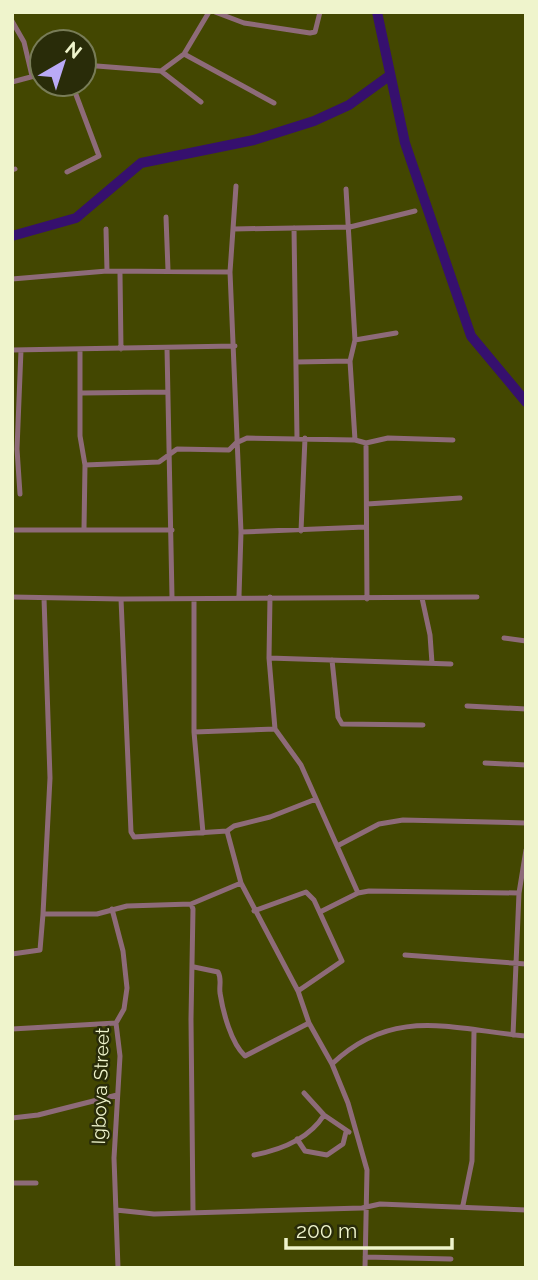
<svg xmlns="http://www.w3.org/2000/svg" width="538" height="1280" font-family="Raleway,sans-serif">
  <rect width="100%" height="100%" fill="#434701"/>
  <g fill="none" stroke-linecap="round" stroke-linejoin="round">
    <path stroke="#36106e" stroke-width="10" d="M377 12 405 143 471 336 526 402
      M12 236 76 218 141 163 254 140 314 121 349 105 389 76"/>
    <path stroke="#8e6b79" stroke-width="5" d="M215 12 244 23 310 33 315 32 320 12
      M12 21 24 42 32 76
      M184 54 274 103
      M84 65 161 71 184 54 209 12
      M161 71 201 102
      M12 82 42 74
      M12 170 15 169
      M67 172 99 156 72 84
      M236 186 230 272 241 532 239 596
      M346 189 355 340 350 361 355 440
      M166 217 168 270
      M294 228 297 438
      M106 229 107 271
      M234 229 350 227 415 211
      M120 274 121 349
      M12 279 107 271 230 272
      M355 340 396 333
      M167 348 172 597
      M80 349V436L85 465 84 529
      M12 350 235 346
      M296 362 350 361
      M82 393 168 392
      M366 443 367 599
      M85 465 159 462 177 449 229 450 236 443 247 438 355 440 366 443 388 438 453 440
      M20 494 17 449 21 350
      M367 504 460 498
      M12 530H172
      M301 531 305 438
      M241 532 365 527
      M12 597 121 599 477 597
      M270 597 269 658 275 729 301 765 358 893
      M44 598 50 778 43 914H97L127 906 191 904 241 883
      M422 598 430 635 432 663
      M121 599 131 832 134 837 227 831 234 826 270 817 316 799
      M194 599V732L203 833
      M504 638 526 641
      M269 658 451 664
      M332 660 338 717 342 724 423 725
      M467 706 526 709
      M194 732 275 729
      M485 763 526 765
      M227 831 241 883 298 991 309 1023 332 1064 348 1103 367 1170 365 1268
      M339 845 379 824 403 820 526 823
      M191 904 193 909 191 1019 193 1212
      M112 909 123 951 127 988 124 1009 116 1023 120 1056 114 1158 118 1268
      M254 911 306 892 314 900 342 961 298 991
      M320 912 358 893 369 891 519 893
      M12 954 40 950 43 914
      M405 955 526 964
      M194 967 218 972C222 979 219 985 220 993 223 1012 231 1043 245 1056L309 1023
      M12 1029 116 1023
      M513 1035 519 893 526 850
      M332 1064C393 1006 451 1029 526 1036
      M304 1093 324 1115 349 1132
      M12 1118 38 1115 117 1095
      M297 1139 305 1151 327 1155 343 1144 346 1132
      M254 1155C280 1150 309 1139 324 1115
      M12 1183H36
      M463 1205 472 1161 474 1031
      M116 1210 154 1214 362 1208 380 1204 526 1210
      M365 1257 451 1259"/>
  </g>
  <g text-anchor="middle" stroke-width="5" stroke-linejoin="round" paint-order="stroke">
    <g font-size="19" fill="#eff4cc" stroke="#292c09">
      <text transform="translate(100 1086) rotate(-88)" y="7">Igboya Street</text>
    </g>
  </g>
  <rect width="538" height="1280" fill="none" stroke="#eff4cc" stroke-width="28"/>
  <g transform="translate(63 63) rotate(39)"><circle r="33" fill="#292c09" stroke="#787c57" stroke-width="2"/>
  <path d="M0-5L12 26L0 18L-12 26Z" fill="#baaaf6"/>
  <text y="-10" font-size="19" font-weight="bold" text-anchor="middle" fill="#eff4cc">N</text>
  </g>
  <path d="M286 1238v10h166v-10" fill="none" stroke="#eff4cc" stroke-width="3.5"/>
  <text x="296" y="1238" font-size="21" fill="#eff4cc" stroke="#292c09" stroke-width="5" paint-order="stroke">200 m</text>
</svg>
